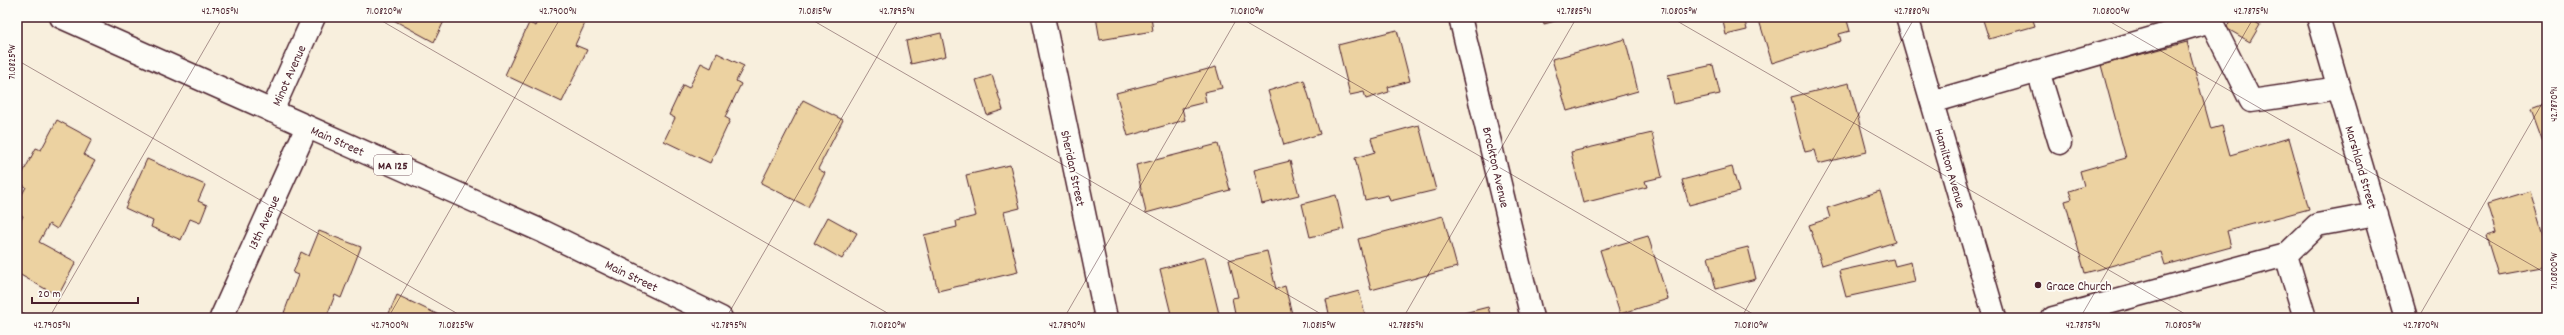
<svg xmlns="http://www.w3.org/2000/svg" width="2564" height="335" font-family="Dekko,sans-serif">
  <rect width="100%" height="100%" fill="#f8efdd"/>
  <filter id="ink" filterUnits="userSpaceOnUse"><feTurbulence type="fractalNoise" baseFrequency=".025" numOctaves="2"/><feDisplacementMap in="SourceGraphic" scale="8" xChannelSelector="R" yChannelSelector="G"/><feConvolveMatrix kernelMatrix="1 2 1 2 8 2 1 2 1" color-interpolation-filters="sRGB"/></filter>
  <g filter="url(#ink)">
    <path fill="#ecd2a1" stroke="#4a1f2b" d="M388 17H446L434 42Z
      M540 17H588L575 45 587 50 562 102 505 75 529 23 536 26Z
      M1096 17H1151L1153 31 1100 40Z
      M1543 17H1570L1544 24Z
      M1722 17H1744L1747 30 1726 35Z
      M1758 17H1846L1850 31 1839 34 1841 41 1772 63Z
      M1982 17H2032L2035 26 1989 39Z
      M2232 17H2247L2260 25 2250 42 2226 28Z
      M1397 30 1410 81 1388 87 1389 92 1366 99 1364 92 1350 95 1338 45Z
      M941 33 946 56 911 64 906 41Z
      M1625 39 1638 91 1567 111 1552 59Z
      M2187 42 2211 129 2222 126 2230 155 2289 138 2309 209 2227 231 2231 247 2165 265 2161 252 2085 273 2065 201 2072 199 2069 191 2084 186 2080 171 2126 158 2101 65Z
      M717 53 744 66 736 81 741 84 725 117 730 120 710 163 664 141 675 118 669 115 683 85 689 88 701 63 711 68Z
      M1713 65 1720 94 1674 104 1668 75Z
      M1216 67 1222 88 1204 92 1206 102 1182 108 1185 120 1128 136 1116 93Z
      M992 75 1003 110 987 115 976 80Z
      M1304 80 1320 134 1284 145 1268 91Z
      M1849 83 1867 152 1818 164 1814 150 1805 152 1791 97Z
      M803 100 843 120 818 169 825 173 808 207 761 183Z
      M2547 103V140L2543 142 2531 109Z
      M57 120 92 139 84 155 95 161 57 229 49 224 39 242 76 262 58 296 17 273V228L23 216 17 212V204L26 187 18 182 36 148 41 150Z
      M1419 125 1436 190 1390 201 1388 195 1365 200 1355 158 1375 152 1371 138Z
      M1652 133 1662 177 1645 181 1647 187 1583 203 1571 152Z
      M1218 144 1230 190 1146 213 1136 165Z
      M147 159 205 185 198 201 207 205 200 223 190 219 181 240 151 227 153 221 125 208Z
      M1290 161 1299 195 1262 204 1254 170Z
      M1010 165 1020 208 1004 212 1018 272 938 291 924 235 957 227 956 221 976 216 966 175Z
      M1732 167 1739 192 1689 205 1682 180Z
      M1880 191 1895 242 1822 265 1809 225 1830 218 1827 208Z
      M2530 191 2547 248V266L2498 275 2486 236 2496 233 2487 204Z
      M1336 195 1344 229 1310 237 1302 204Z
      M1443 216 1457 267 1371 290 1358 239Z
      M828 217 857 233 842 259 814 243Z
      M319 231 361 247 341 298 335 295 326 318H297L284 313 298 275 293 273 301 252 309 256Z
      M1648 236 1668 299 1620 314 1600 250Z
      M1748 247 1756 279 1716 289 1708 257Z
      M1267 251 1276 289 1285 286 1293 318H1236L1232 298 1238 297 1229 260Z
      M1205 257 1220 318H1172L1160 269Z
      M1893 259 1895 266 1911 262 1915 282 1846 297 1839 271Z
      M1359 291 1366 318H1330L1326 300Z
      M397 295 445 318H387Z
      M1488 307 1491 318H1453L1452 316Z"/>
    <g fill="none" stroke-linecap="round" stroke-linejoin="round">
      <defs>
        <path id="minor" d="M1043 17 1106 318
          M1460 17 1532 318
          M1907 17 1995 318
          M2318 17 2406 318
          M2038 71 2060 143
          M1932 102 2211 21 2251 101 2339 88
          M272 111 314 17
          M2286 255 2317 225 2376 214
          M221 318 307 127
          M2053 318 2286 255 2305 318"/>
        <path id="major" d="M61 17 544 232 721 318"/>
      </defs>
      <use href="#minor" stroke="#4a1f2b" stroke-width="25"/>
      <use href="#major" stroke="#4a1f2b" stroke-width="25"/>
      <use href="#minor" stroke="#fdfcf7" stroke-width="22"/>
      <use href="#major" stroke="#fdfcf7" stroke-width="22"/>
    </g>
  </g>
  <path fill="none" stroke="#4a1f2b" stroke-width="1" stroke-opacity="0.45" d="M375 17 896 318M807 17 1328 318M1239 17 1760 318M1670 17 2192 318M2102 17 2547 274M2534 17 2547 25M17 60 465 318M17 309 33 318M49 318 223 17M388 318 561 17M726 318 900 17M1064 318 1238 17M1403 318 1577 17M1741 318 1915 17M2080 318 2254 17M2418 318 2547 95"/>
  <circle fill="#4a1f2b" stroke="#fdfcf7" stroke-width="1.5" cx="2038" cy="285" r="4"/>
  <g text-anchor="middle" stroke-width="3.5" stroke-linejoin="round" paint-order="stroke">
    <rect fill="#fdfcf7" stroke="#806168" stroke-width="1" x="374" y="155" width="38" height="20" rx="3"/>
    <g font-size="12" font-weight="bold" fill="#4a1f2b">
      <text x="393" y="169">MA 125</text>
    </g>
    <g font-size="13" fill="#4a1f2b" stroke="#fdfcf7">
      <text transform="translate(288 75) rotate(-66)" y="5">Minot Avenue</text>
      <text transform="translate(338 140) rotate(24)" y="5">Main Street</text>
      <text transform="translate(1497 167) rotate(77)" y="5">Brockton Avenue</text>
      <text transform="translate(2362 167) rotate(74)" y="5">Marshland Street</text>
      <text transform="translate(1074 168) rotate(78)" y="5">Sheridan Street</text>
      <text transform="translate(1951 168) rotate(74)" y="5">Hamilton Avenue</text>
      <text transform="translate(263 222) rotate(-65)" y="5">13th Avenue</text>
      <text transform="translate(632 275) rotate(26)" y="5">Main Street</text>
    </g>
    <g font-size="13" fill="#4a1f2b" stroke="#fdfcf7" text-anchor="start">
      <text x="2046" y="290">Grace Church</text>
    </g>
  </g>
  <rect width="2564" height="335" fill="none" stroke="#fdfcf7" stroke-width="44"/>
  <path d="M32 297v6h106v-6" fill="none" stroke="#4a1f2b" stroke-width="2"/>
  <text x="38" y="297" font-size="12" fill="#4a1f2b" stroke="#fdfcf7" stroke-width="3" paint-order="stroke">20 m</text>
  <rect x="22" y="22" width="2520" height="291" fill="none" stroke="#4a1f2b" stroke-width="1.5"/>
  <g font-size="10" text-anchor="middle" fill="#4a1f2b">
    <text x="220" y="14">42.7905°N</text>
    <text x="384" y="14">71.0820°W</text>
    <text x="558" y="14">42.7900°N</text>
    <text x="815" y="14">71.0815°W</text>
    <text x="897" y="14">42.7895°N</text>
    <text x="1247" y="14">71.0810°W</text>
    <text x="1574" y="14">42.7885°N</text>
    <text x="1679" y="14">71.0805°W</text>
    <text x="1912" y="14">42.7880°N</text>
    <text x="2111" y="14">71.0800°W</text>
    <text x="2251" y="14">42.7875°N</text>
    <text transform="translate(11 62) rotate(-90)" y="4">71.0825°W</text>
    <text transform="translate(2553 104) rotate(-90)" y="4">42.7870°N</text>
    <text transform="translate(2553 271) rotate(-90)" y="4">71.0800°W</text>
    <text x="52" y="328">42.7905°N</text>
    <text x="390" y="328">42.7900°N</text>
    <text x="456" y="328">71.0825°W</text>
    <text x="729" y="328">42.7895°N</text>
    <text x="888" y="328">71.0820°W</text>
    <text x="1067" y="328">42.7890°N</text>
    <text x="1319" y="328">71.0815°W</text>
    <text x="1406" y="328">42.7885°N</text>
    <text x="1751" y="328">71.0810°W</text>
    <text x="2083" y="328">42.7875°N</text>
    <text x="2183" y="328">71.0805°W</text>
    <text x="2421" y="328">42.7870°N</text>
  </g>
</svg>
